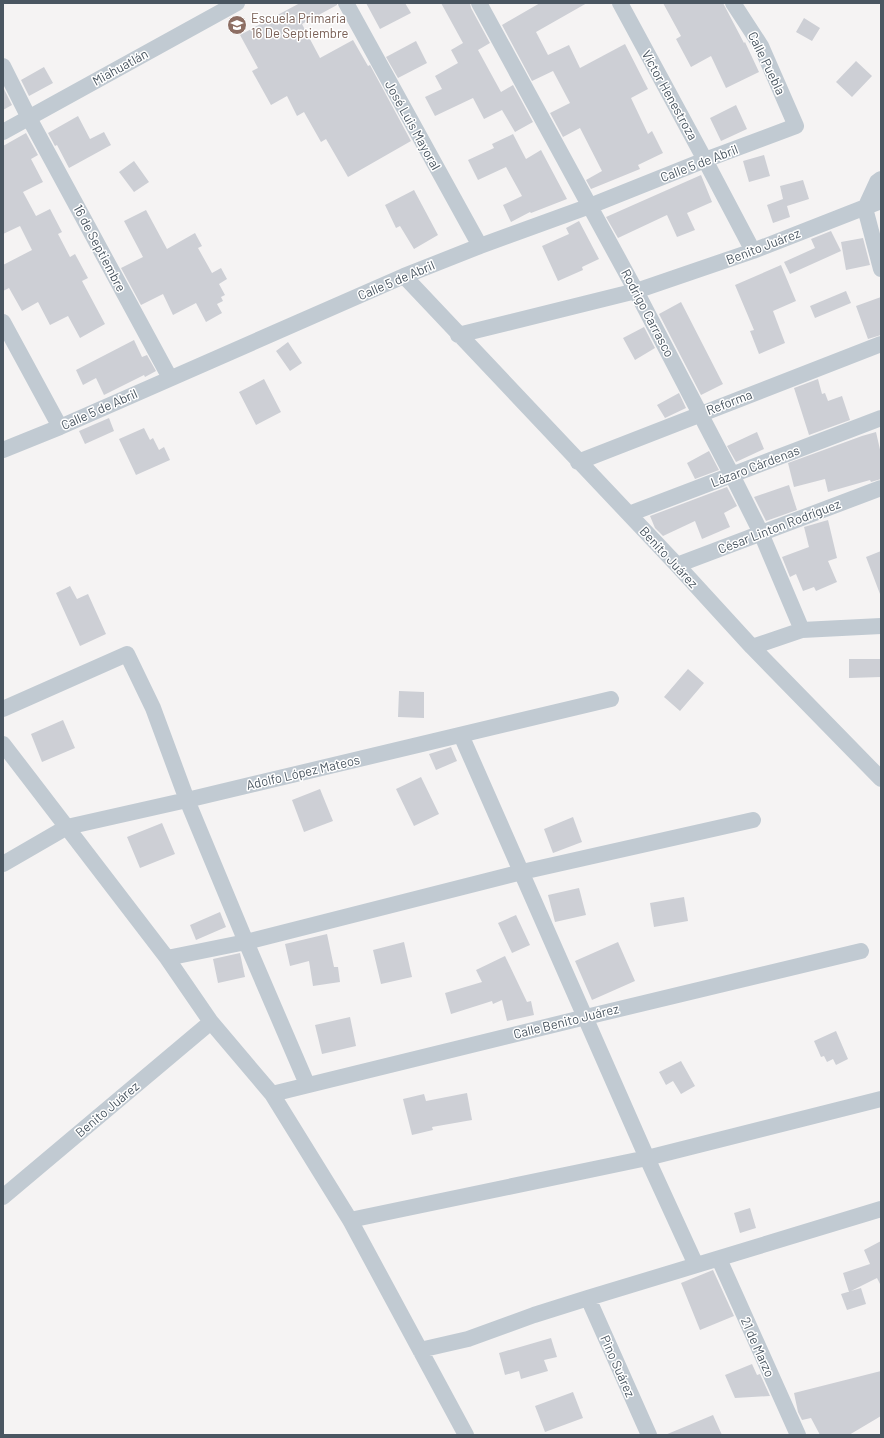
<svg xmlns="http://www.w3.org/2000/svg" width="884" height="1438" font-family="Barlow,sans-serif">
  <rect width="100%" height="100%" fill="#f5f3f3"/>
  <path fill="#cdcfd5" d="M300 3H337V5L302 24 320 58 353 40 368 66 370 65 411 141 348 177 326 139 321 142 304 112 297 116 287 96 271 105 252 71 258 68 240 35Z
    M366 3H405L411 13 380 29Z
    M441 3H470L471 8 490 43 478 50 501 92 513 85 533 122 515 132 502 110 484 119 473 98 435 116 425 97 442 89 435 76 458 63 451 50 463 43Z
    M540 3H587L536 32 548 55 569 45 580 68 625 44 648 89 631 98 648 134 652 131 663 153 638 165 640 169 591 189 586 180 602 171 580 128 563 137 550 113 570 103 553 71 532 81 502 25Z
    M663 3H723L744 43 745 42 759 72 726 88 711 56 691 67 676 39 681 36Z
    M804 18 820 28 812 41 796 32Z
    M416 41 427 63 398 78 386 57Z
    M856 61 872 76 852 97 836 82Z
    M44 67 53 83 29 96 21 80Z
    M4 89 12 105 3 110V90Z
    M736 105 747 129 721 141 710 118Z
    M78 116 90 139 104 132 111 145 69 168 57 145 55 146 48 133Z
    M26 133 38 155 31 159 43 182 23 192 36 216 50 209 62 232 58 234 70 257 75 254 88 278 82 281 105 324 80 338 68 316 50 325 38 302 22 311 9 288 3 291V265L32 250 20 226 3 234V146Z
    M513 134 526 159 541 150 567 199 531 213 530 212 511 222 503 205 522 196 506 167 478 180 468 160 494 148 492 144Z
    M764 155 770 176 749 182 743 161Z
    M134 161 149 182 134 192 119 172Z
    M701 175 712 202 687 213 695 230 677 237 667 215 618 238 606 217Z
    M803 180 809 199 787 206 790 217 773 223 767 205 783 199 780 186Z
    M414 190 438 235 414 249 400 226 396 228 385 205Z
    M146 210 167 249 195 233 202 246 198 248 212 273 221 268 227 279 219 284 225 295 221 297 223 301 217 304 222 313 206 322 196 303 173 315 163 294 141 305 121 268 143 257 124 221Z
    M579 221 599 259 582 267 583 270 558 281 542 246 569 234 566 228Z
    M831 231 841 251 790 274 784 262 815 248 811 239Z
    M863 238 870 265 846 270 841 242Z
    M781 265 796 301 773 311 785 343 759 354 750 331 754 330 735 285Z
    M846 291 851 303 815 318 810 306Z
    M881 297V335L868 339 856 306Z
    M681 302 723 384 701 395 659 314Z
    M644 327 655 348 635 360 623 338Z
    M134 340 142 357 147 355 156 371 145 377 144 375 104 395 96 378 83 385 76 370Z
    M288 342 302 363 290 371 276 351Z
    M264 379 281 412 256 425 239 392Z
    M818 379 822 394 825 393 828 401 842 396 850 420 809 435 794 388Z
    M679 393 686 408 665 418 657 405Z
    M109 418 114 431 85 444 79 431Z
    M144 428 150 440 153 438 159 450 164 447 170 460 136 475 119 439Z
    M757 432 764 449 736 462 727 446Z
    M876 432 881 454V479L871 482 870 480 828 492 825 479 794 487 788 463 862 436Z
    M709 451 719 470 695 479 687 463Z
    M789 485 797 510 766 521 754 497Z
    M727 487 737 506 724 513 730 527 702 539 695 521 663 536 655 528 650 516Z
    M828 520 837 558 828 561 837 582 816 591 814 587 803 591 796 574 790 577 782 557 809 547 804 527Z
    M881 551V594H880L866 557Z
    M70 586 77 599 88 594 106 634 80 646 56 593Z
    M849 659H881V677L849 678Z
    M688 669 704 683 680 711 664 697Z
    M399 691 424 692V718L398 717Z
    M63 720 75 748 42 762 31 734Z
    M451 747 457 761 436 770 429 754Z
    M421 777 439 814 414 826 396 789Z
    M320 789 333 821 304 832 292 800Z
    M573 817 582 842 553 853 544 829Z
    M162 823 175 854 140 868 127 837Z
    M579 888 586 915 555 922 548 895Z
    M684 897 688 921 654 927 650 903Z
    M220 912 226 927 196 940 190 925Z
    M516 915 530 945 512 953 498 923Z
    M327 934 334 967H338L340 982 313 986 309 961 290 966 285 944Z
    M404 942 412 977 381 984 373 950Z
    M618 942 635 981 592 1000 575 961Z
    M240 953 245 977 218 983 213 959Z
    M505 956 527 1002 531 1001 534 1015 507 1021 502 1000 493 1004 492 1001 451 1014 445 993 482 982 476 970Z
    M350 1017 356 1046 322 1054 315 1025Z
    M836 1031 848 1059 836 1065 833 1059 827 1062 824 1056 821 1057 814 1041Z
    M681 1061 695 1086 681 1094 673 1081 666 1085 659 1072Z
    M467 1093 472 1120 432 1127 433 1130 412 1135 403 1099 424 1094 426 1101Z
    M750 1208 756 1228 740 1233 734 1213Z
    M881 1241V1286L877 1278 849 1292 843 1273 870 1264 864 1250Z
    M713 1270 734 1316 700 1330 681 1283Z
    M861 1288 866 1304 847 1310 841 1294Z
    M551 1338 557 1357 544 1360 548 1371 521 1379 519 1371 505 1375 499 1353Z
    M752 1364 757 1375 760 1374 770 1396 735 1398 725 1375Z
    M881 1371V1416L849 1435H820L811 1418 802 1420 798 1412 794 1393Z
    M573 1392 583 1418 545 1432 535 1406Z
    M713 1415 722 1435H665Z"/>
  <g fill="none" stroke-linecap="round" stroke-linejoin="round">
    <path stroke="#c1cad2" stroke-width="16" d="M346 3 480 246
      M479 3 636 291 732 475 761 533 802 630
      M620 3 705 160 753 251
      M3 66 29 118 170 378
      M3 132 237 3
      M865 208 881 269
      M865 208 877 182 881 179
      M404 276 677 565 752 647 881 779
      M3 322 60 427
      M458 335 636 291 753 251 881 201
      M3 450 60 427 404 276 480 246 590 206 705 160 796 126 761 46 733 3
      M578 462 881 344
      M629 514 881 418
      M677 565 881 488
      M752 647 802 630 881 626
      M3 709 127 654 153 708 187 800 246 942 307 1084
      M461 735 647 1158 696 1265
      M3 744 167 958 211 1022 272 1094 350 1220 466 1435
      M3 864 67 827 187 800 611 699
      M167 958 246 942 522 872 753 820
      M272 1094 586 1017 861 951
      M3 1197 211 1022
      M350 1220 647 1158 881 1099
      M719 1259 798 1435
      M588 1298 649 1435
      M420 1350 468 1339 534 1315 588 1298 881 1209"/>
  </g>
  <defs>
    <symbol id="school-disc" viewBox="-11 -11 22 22"><circle r="9.5" fill="#8d6e63" stroke="#fff"/><path d="M0-5L7-2L0 1L-7-2ZM-4 1L0 2.5L4 1V4Q0 6-4 4Z" fill="#fff"/></symbol>
  </defs>
  <g fill-rule="evenodd">
    <use href="#school-disc" x="226" y="14" width="22" height="22"/>
  </g>
  <g text-anchor="middle" stroke-width="3" stroke-linejoin="round" paint-order="stroke">
    <g font-size="13" fill="#785e54" stroke="#fff" text-anchor="start">
      <text x="251" y="23">Escuela Primaria<tspan x="251" dy="15">16 De Septiembre</tspan></text>
    </g>
    <g font-size="13" fill="#4a5661" stroke="#fff">
      <text transform="translate(767 63) rotate(64)" y="5">Calle Puebla</text>
      <text transform="translate(120 67) rotate(-29)" y="5">Miahuatlán</text>
      <text transform="translate(670 95) rotate(61)" y="5">Víctor Henestroza</text>
      <text transform="translate(413 125) rotate(61)" y="5">José Luis Mayoral</text>
      <text transform="translate(699 163) rotate(-21)" y="5">Calle 5 de Abril</text>
      <text transform="translate(763 246) rotate(-21)" y="5">Benito Juárez</text>
      <text transform="translate(100 248) rotate(62)" y="5">16 de Septiembre</text>
      <text transform="translate(396 280) rotate(-23)" y="5">Calle 5 de Abril</text>
      <text transform="translate(648 313) rotate(62)" y="5">Rodrigo Carrasco</text>
      <text transform="translate(729 402) rotate(-21)" y="5">Reforma</text>
      <text transform="translate(99 409) rotate(-24)" y="5">Calle 5 de Abril</text>
      <text transform="translate(755 466) rotate(-21)" y="5">Lázaro Cárdenas</text>
      <text transform="translate(779 526) rotate(-21)" y="5">César Linton Rodríguez</text>
      <text transform="translate(669 557) rotate(47)" y="5">Benito Juárez</text>
      <text transform="translate(303 772) rotate(-13)" y="5">Adolfo López Mateos</text>
      <text transform="translate(566 1021) rotate(-14)" y="5">Calle Benito Juárez</text>
      <text transform="translate(107 1109) rotate(-40)" y="5">Benito Juárez</text>
      <text transform="translate(758 1347) rotate(66)" y="5">21 de Marzo</text>
      <text transform="translate(618 1366) rotate(66)" y="5">Pino Suárez</text>
    </g>
  </g>
  <rect width="884" height="1438" fill="none" stroke="#4a5661" stroke-width="8"/>
</svg>
